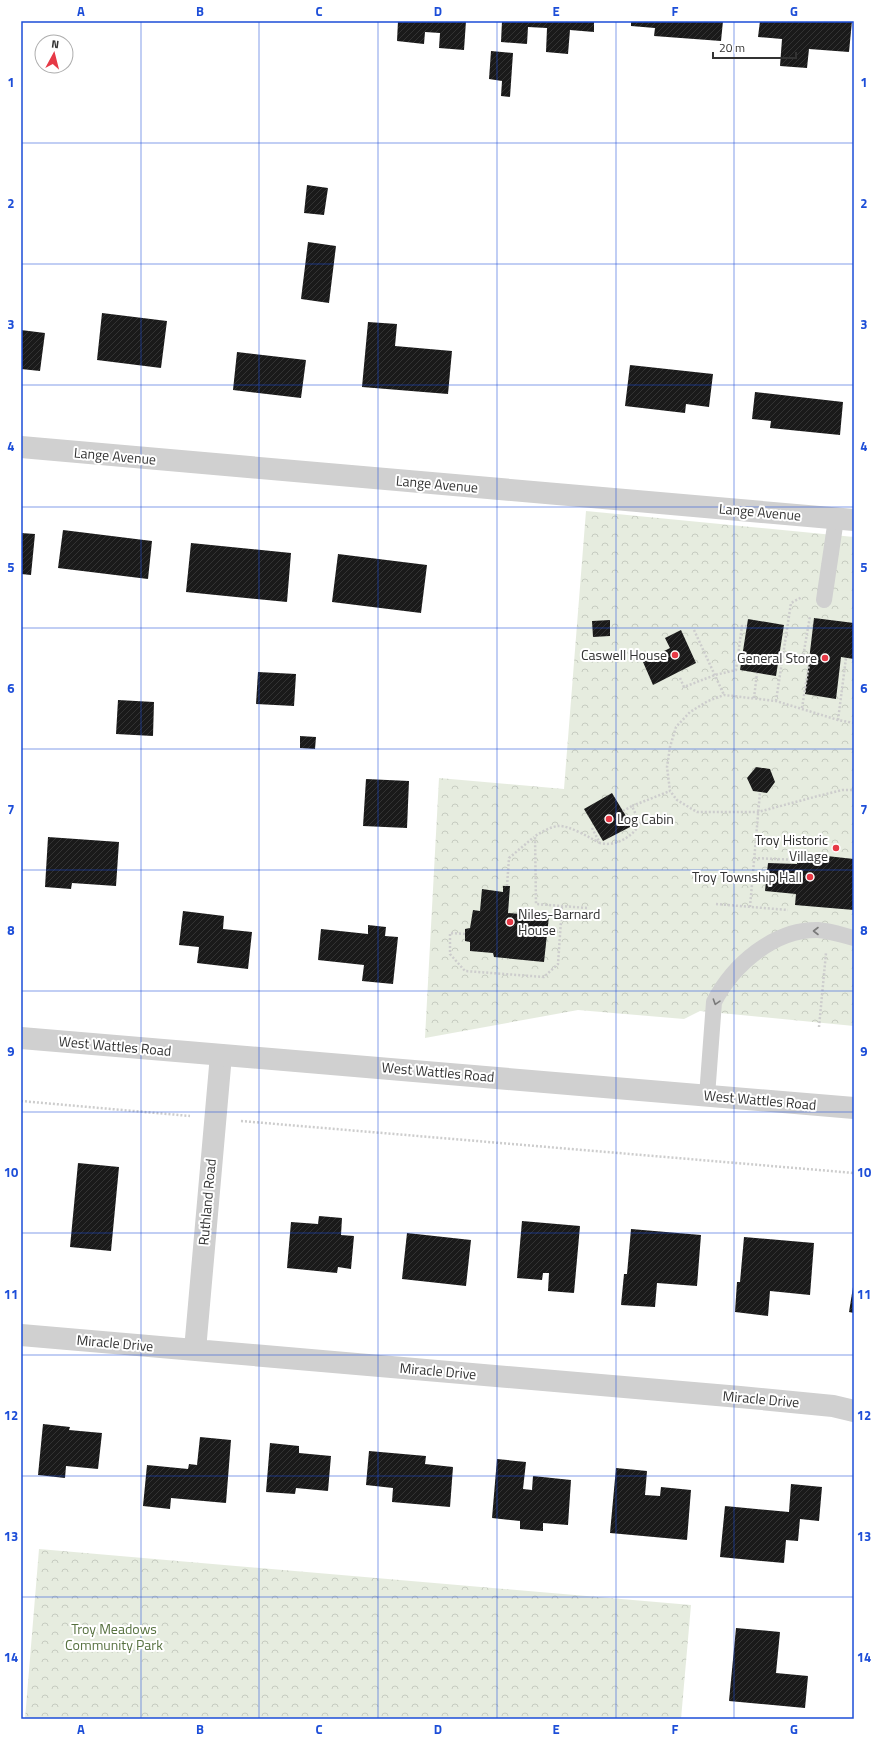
<svg xmlns="http://www.w3.org/2000/svg" width="875" height="1740" font-family="'Titillium Web',sans-serif">
  <defs>
    <pattern id="forest-crowns" width="20" height="18" patternUnits="userSpaceOnUse"><rect width="20" height="18" fill="#e6ecdf"/><path d="M2 6a3 3 0 1 1 6 0M12 15a3 3 0 1 1 6 0" fill="none" stroke="#c6cbc0"/></pattern>
    <pattern id="building-hatch" width="6" height="6" patternUnits="userSpaceOnUse"><rect width="6" height="6" fill="#1a1a1a"/><path d="M-1 1l2-2M0 6l6-6M5 7l2-2" fill="none" stroke="#333"/></pattern>
  </defs>
  <rect width="100%" height="100%" fill="#fff"/>
  <path fill="url(#forest-crowns)" d="M586 511 854 537V1026L700 1011 684 1019 578 1010 425 1038 439 778 564 789Z
    M39 1549 691 1605 681 1719H25Z"/>
  <path fill="url(#building-hatch)" d="M398 21H466L464 50 439 48 440 33 425 32 424 44 397 41Z
    M502 21H594V32L570 30 568 54 546 52 547 28 528 27 527 44 501 42Z
    M631 21H723L721 41 654 36 655 28 631 26Z
    M760 21H852L849 52 809 49 807 68 780 66 782 39 758 37Z
    M491 51 513 53 510 97 501 96 502 81 489 79Z
    M307 185 328 188 324 215 304 213Z
    M308 242 336 246 329 303 301 299Z
    M102 313 167 321 161 368 97 360Z
    M368 322 397 324 395 346 452 351 448 394 362 387Z
    M21 330 45 333 40 371 21 369Z
    M237 352 306 360 301 398 233 390Z
    M630 365 713 374 709 407 686 404 685 413 625 406Z
    M755 392 843 402 840 435 770 428 771 421 752 419Z
    M63 530 152 541 148 579 58 568Z
    M21 533 35 534 31 575 21 574Z
    M191 543 291 553 287 602 186 592Z
    M338 554 427 565 421 613 332 602Z
    M814 618 854 623V659L841 657 836 699 805 694Z
    M748 619 784 625 776 676 740 670Z
    M610 620V636L593 637 592 621Z
    M681 630 696 663 653 685 643 662 670 648 665 638Z
    M258 672 296 674 294 706 256 704Z
    M118 700 154 702 153 736 116 734Z
    M300 736 316 737 315 749 300 748Z
    M756 767 770 769 775 782 767 793 753 791 747 778Z
    M366 779 409 781 407 828 363 826Z
    M612 793 632 826 603 841 584 809Z
    M48 837 119 842 116 886 72 883 71 889 45 887Z
    M799 853 854 859V910L795 905 796 894 765 891 768 863 797 864Z
    M503 886H510L508 913 549 916 544 962 494 957 493 953 470 951V942L465 941V929L470 928 473 910 480 911 482 889 503 892Z
    M183 911 224 916 223 929 252 932 248 969 197 963 199 947 179 945Z
    M368 925 386 927 385 936 398 937 393 984 362 981 364 965 318 960 321 929 368 934Z
    M78 1163 119 1167 111 1251 70 1247Z
    M319 1216 342 1218 341 1235 354 1236 351 1269 338 1267 337 1273 287 1268 291 1222 318 1224Z
    M522 1221 580 1226 574 1293 548 1291 549 1273H543L542 1280 517 1278Z
    M631 1229 701 1235 697 1286 657 1283 655 1307 621 1305 624 1274H627Z
    M407 1233 471 1240 466 1286 402 1279Z
    M744 1237 814 1243 810 1295 770 1291 768 1316 735 1312 737 1282H740Z
    M853 1287H854V1313L849 1312Z
    M43 1424 70 1427 69 1430 102 1433 98 1469 66 1466 65 1478 38 1475Z
    M200 1437 231 1440 226 1503 171 1498 170 1509 143 1506 147 1465 188 1469 189 1464 197 1465Z
    M270 1443 299 1446V1453L331 1456 328 1491 296 1488 295 1494 266 1492Z
    M369 1451 426 1456 425 1464 453 1467 450 1507 392 1502 393 1488 366 1485Z
    M497 1459 526 1462 523 1489 532 1490 533 1476 571 1480 568 1525 543 1523V1531L520 1529V1521L492 1518Z
    M616 1468 647 1471 645 1495 660 1496 661 1487 691 1490 687 1540 610 1533Z
    M791 1484 822 1487 819 1521 800 1519 798 1541 786 1540 784 1563 720 1557 725 1506 789 1512Z
    M736 1628 780 1632 776 1673 808 1676 805 1708 729 1701Z"/>
  <g fill="none" stroke-linecap="round" stroke-linejoin="round">
    <path stroke="#cdcdcd" stroke-width="2.5" stroke-dasharray="2 2" stroke-linecap="butt" d="M694 630 724 695
      M680 678 684 687 715 675 736 670 742 626H747
      M754 698 757 673
      M776 701 791 603 802 597
      M802 708 809 664 802 663 810 616
      M838 720 846 658
      M854 723 838 720 776 701 724 695 708 701 690 712 676 727 670 747 667 767 670 791 677 800 697 812H758L818 796 842 790H854
      M623 811 632 806
      M592 828 600 843C615 847 632 837 640 824L632 806 670 791
      M754 858 798 860
      M507 886 509 858 534 837
      M716 904 788 910
      M750 907 760 792
      M587 908 536 904 535 836C542 832 550 827 558 826 569 825 590 838 600 843
      M465 934 450 933V954L465 971 544 977 558 964 562 906
      M819 1027 826 953
      M21 1101 190 1116
      M241 1121 854 1173"/>
    <path stroke="#d0d0d0" stroke-width="16" d="M824 600 836 519
      M707 1096 714 1002C733 965 774 929 818 930 830 931 842 935 854 938"/>
    <path stroke="#d0d0d0" stroke-width="22" d="M21 447 854 520
      M21 1335 740 1397 833 1406 854 1411
      M195 1350 221 1055"/>
    <path stroke="#d0d0d0" stroke-width="22" d="M21 1038 854 1108"/>
  </g>
  <defs><path id="oneway-chevron" d="M-2-3.5L2.5 0L-2 3.5" fill="none" stroke-width="1.6" stroke-linecap="round" stroke-linejoin="round"/></defs>
  <g stroke="#7a7a7a">
    <use href="#oneway-chevron" transform="translate(816 931) rotate(-180)"/>
    <use href="#oneway-chevron" transform="translate(716 1002) rotate(108)"/>
  </g>
  <path fill="none" stroke="#1d4ed8" stroke-width="1" stroke-opacity="0.55" d="M141 21V1719M259 21V1719M378 21V1719M497 21V1719M616 21V1719M734 21V1719M21 143H854M21 264H854M21 385H854M21 507H854M21 628H854M21 749H854M21 870H854M21 991H854M21 1112H854M21 1233H854M21 1355H854M21 1476H854M21 1597H854"/>
  <g fill="#e63946" stroke="#fff" stroke-width="1.5">
    <circle cx="675" cy="655" r="4"/>
    <circle cx="825" cy="658" r="4"/>
    <circle cx="609" cy="819" r="4"/>
    <circle cx="836" cy="848" r="4"/>
    <circle cx="810" cy="877" r="4"/>
    <circle cx="510" cy="922" r="4"/>
  </g>
  <g text-anchor="middle" stroke-width="4" stroke-linejoin="round" paint-order="stroke">
    <g font-size="14" fill="#333" stroke="#fff">
      <text transform="translate(115 456) rotate(5)" y="5">Lange Avenue</text>
      <text transform="translate(437 484) rotate(5)" y="5">Lange Avenue</text>
      <text transform="translate(760 512) rotate(5)" y="5">Lange Avenue</text>
      <text transform="translate(115 1046) rotate(5)" y="5">West Wattles Road</text>
      <text transform="translate(438 1072) rotate(5)" y="5">West Wattles Road</text>
      <text transform="translate(760 1100) rotate(5)" y="5">West Wattles Road</text>
      <text transform="translate(207 1202) rotate(-85)" y="5">Ruthland Road</text>
      <text transform="translate(115 1343) rotate(5)" y="5">Miracle Drive</text>
      <text transform="translate(438 1371) rotate(5)" y="5">Miracle Drive</text>
      <text transform="translate(761 1399) rotate(5)" y="5">Miracle Drive</text>
    </g>
    <g font-size="14" fill="#333" stroke="#fff" text-anchor="end">
      <text x="667" y="660">Caswell House</text>
      <text x="817" y="663">General Store</text>
      <text x="617" y="824" text-anchor="start">Log Cabin</text>
      <text x="828" y="845">Troy Historic<tspan x="828" dy="16">Village</tspan></text>
      <text x="802" y="882">Troy Township Hall</text>
      <text x="518" y="919" text-anchor="start">Niles-Barnard<tspan x="518" dy="16">House</tspan></text>
    </g>
    <g font-size="14" fill="#56703f" stroke="#fff">
      <text x="114" y="1634">Troy Meadows<tspan x="114" dy="16">Community Park</tspan></text>
    </g>
  </g>
  <rect width="875" height="1740" fill="none" stroke="#ffffff" stroke-width="44"/>
  <g transform="translate(54 54) rotate(7)"><circle r="19" fill="#ffffff" stroke="#adadad"/>
  <path d="M0-3L7 15L0 10L-7 15Z" fill="#e63946"/>
  <text y="-6" font-size="11" font-weight="bold" text-anchor="middle" fill="#333333">N</text>
  </g>
  <path d="M713 52v6h83v-6" fill="none" stroke="#333333" stroke-width="2"/>
  <text x="719" y="52" font-size="12" fill="#333333" stroke="#ffffff" stroke-width="3" paint-order="stroke">20 m</text>
  <rect x="22" y="22" width="831" height="1696" fill="none" stroke="#1d4ed8" stroke-width="1.5"/>
  <g font-size="13" text-anchor="middle" font-weight="bold" fill="#1d4ed8">
    <text x="81" y="16">A</text>
    <text x="200" y="16">B</text>
    <text x="319" y="16">C</text>
    <text x="438" y="16">D</text>
    <text x="556" y="16">E</text>
    <text x="675" y="16">F</text>
    <text x="794" y="16">G</text>
    <text x="11" y="87">1</text>
    <text x="864" y="87">1</text>
    <text x="11" y="208">2</text>
    <text x="864" y="208">2</text>
    <text x="11" y="329">3</text>
    <text x="864" y="329">3</text>
    <text x="11" y="451">4</text>
    <text x="864" y="451">4</text>
    <text x="11" y="572">5</text>
    <text x="864" y="572">5</text>
    <text x="11" y="693">6</text>
    <text x="864" y="693">6</text>
    <text x="11" y="814">7</text>
    <text x="864" y="814">7</text>
    <text x="11" y="935">8</text>
    <text x="864" y="935">8</text>
    <text x="11" y="1056">9</text>
    <text x="864" y="1056">9</text>
    <text x="11" y="1177">10</text>
    <text x="864" y="1177">10</text>
    <text x="11" y="1299">11</text>
    <text x="864" y="1299">11</text>
    <text x="11" y="1420">12</text>
    <text x="864" y="1420">12</text>
    <text x="11" y="1541">13</text>
    <text x="864" y="1541">13</text>
    <text x="11" y="1662">14</text>
    <text x="864" y="1662">14</text>
    <text x="81" y="1734">A</text>
    <text x="200" y="1734">B</text>
    <text x="319" y="1734">C</text>
    <text x="438" y="1734">D</text>
    <text x="556" y="1734">E</text>
    <text x="675" y="1734">F</text>
    <text x="794" y="1734">G</text>
  </g>
</svg>
